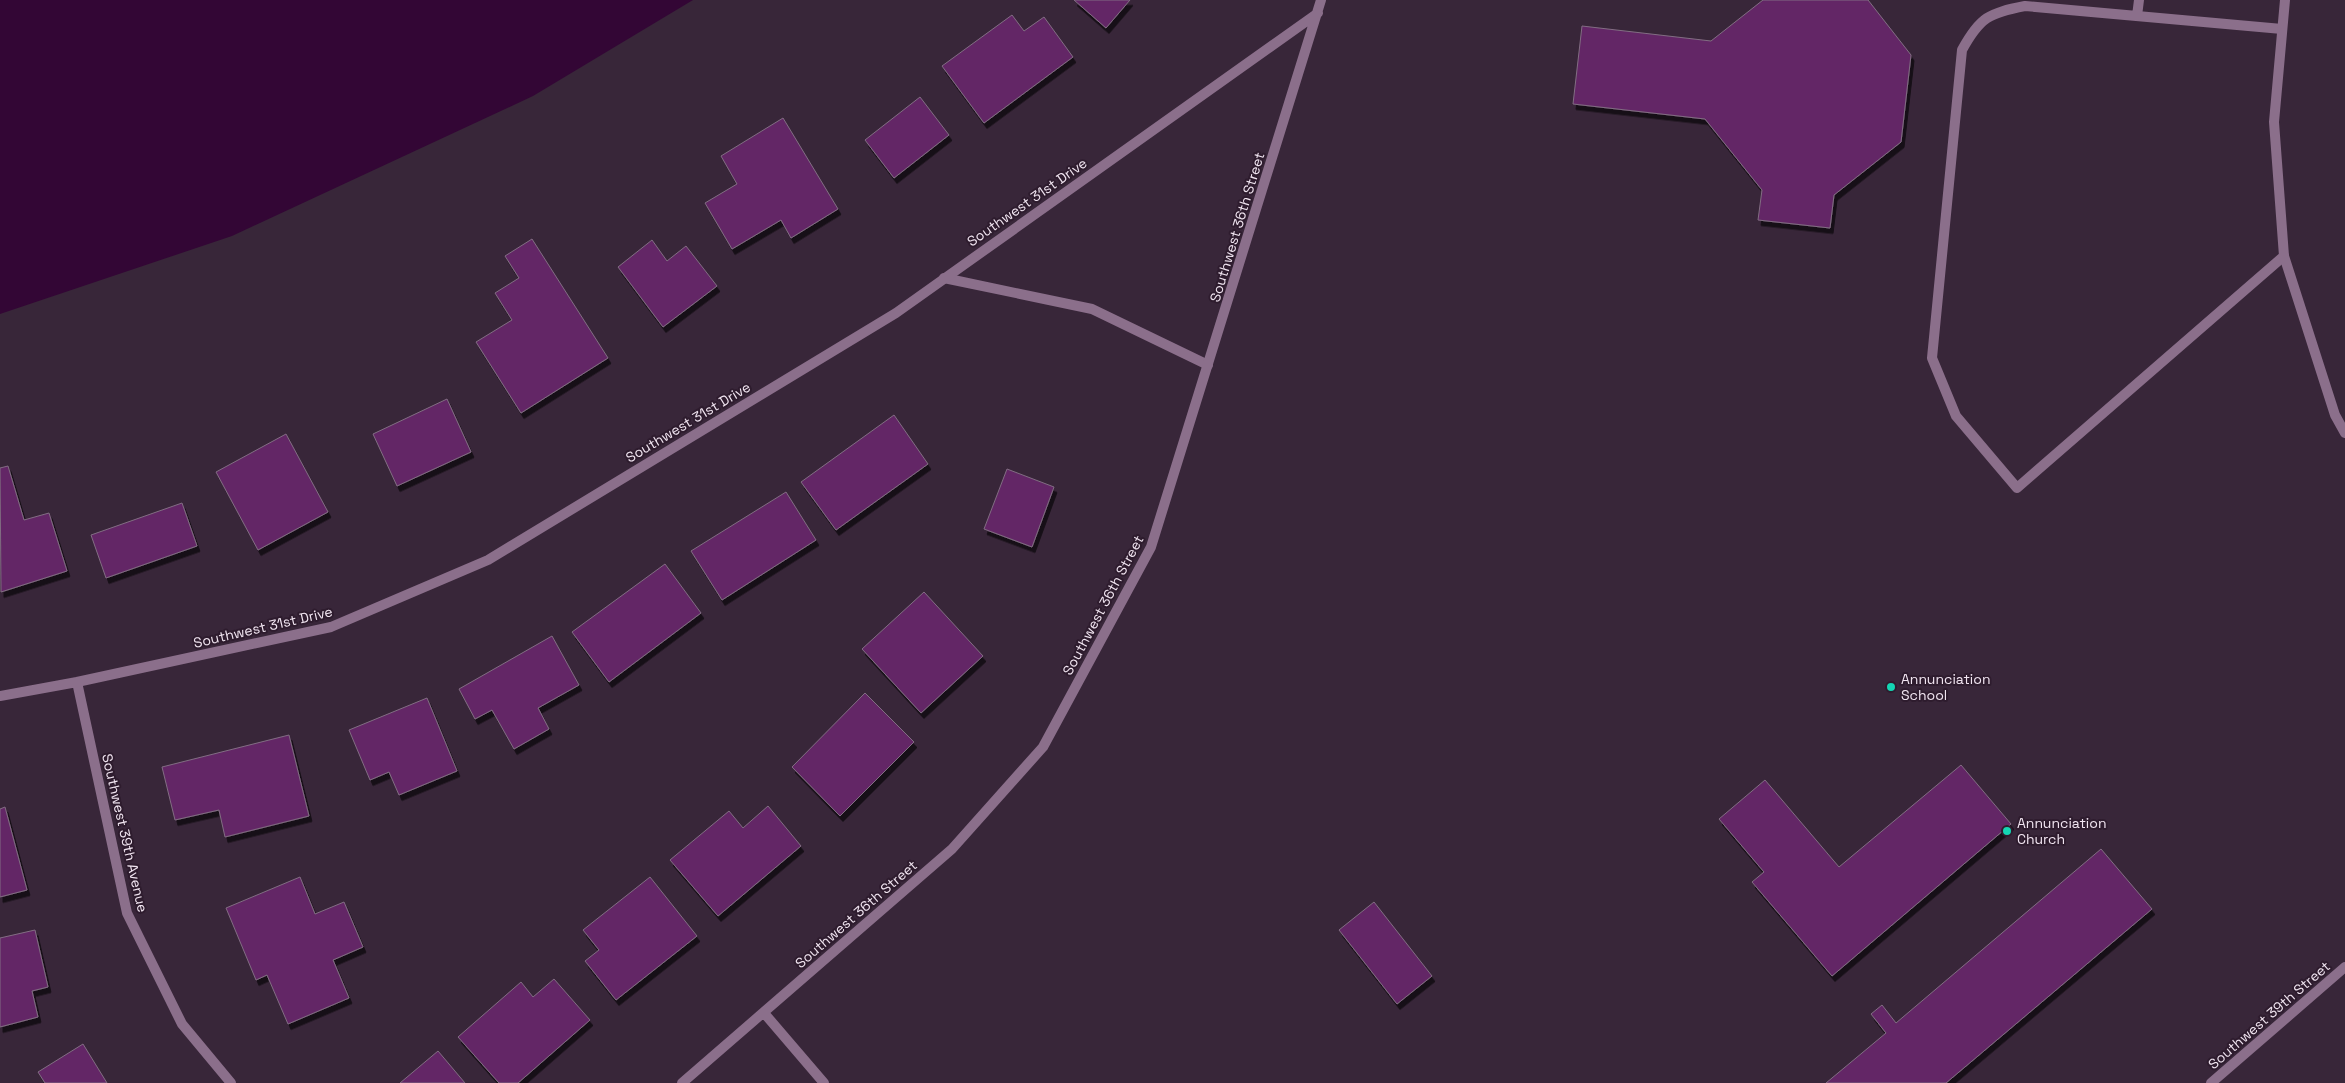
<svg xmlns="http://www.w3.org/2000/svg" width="2345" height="1083" font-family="'Space Grotesk',sans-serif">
  <defs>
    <filter id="shadow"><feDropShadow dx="3" dy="5.5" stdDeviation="0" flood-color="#0009"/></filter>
  </defs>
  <rect width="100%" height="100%" fill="#382639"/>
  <path fill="#330635" d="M0 0H693L533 96 232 236 0 314Z"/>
  <path fill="#632866" stroke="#826d83" filter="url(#shadow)" d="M1074 0H1130L1106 28Z
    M1763 0H1868L1911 55 1901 142 1834 195 1830 228 1758 220 1762 190 1705 119 1573 104 1582 26 1711 41Z
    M1012 15 1024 31 1044 17 1073 57 984 123 942 66Z
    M920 97 949 135 894 178 865 140Z
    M783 118 838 209 791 238 781 220 732 249 705 203 737 184 721 156Z
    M532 239 608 358 521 413 476 342 512 320 495 293 519 278 505 256Z
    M652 240 667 261 686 246 717 286 663 327 618 267Z
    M447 399 471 452 397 486 373 434Z
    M894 415 928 464 836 530 801 482Z
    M286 434 328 512 258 550 216 472Z
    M8 466 24 520 49 513 67 571 1 592 0 468Z
    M1007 469 1054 487 1032 547 984 529Z
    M786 492 816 540 722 600 691 551Z
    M182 503 197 546 106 578 91 535Z
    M665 564 701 613 609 682 572 632Z
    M924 592 983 656 921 713 862 649Z
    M552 636 579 685 538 708 549 729 514 749 492 710 475 719 459 689Z
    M865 693 914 742 840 816 792 767Z
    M427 698 457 771 399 795 389 772 370 780 349 730Z
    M289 735 309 816 225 837 219 810 175 820 162 767Z
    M1961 765 2011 824 1832 976 1752 882 1764 872 1719 819 1765 780 1839 867Z
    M768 806 801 846 718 916 670 860 729 811 743 828Z
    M5 807 27 890 0 897V809Z
    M2101 849 2152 909 1946 1083H1826L1886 1033 1871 1014 1882 1005 1896 1023Z
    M300 877 315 914 344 902 363 947 333 960 349 998 288 1024 267 975 256 980 226 908Z
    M650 877 697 936 616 1000 585 961 599 950 583 930Z
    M1374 902 1432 976 1397 1004 1339 930Z
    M35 930 48 987 32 991 38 1017 0 1027V938Z
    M554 979 590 1020 518 1083H499L458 1037 521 982 533 997Z
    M83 1044 107 1083H45L38 1072Z
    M438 1051 465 1083H400Z"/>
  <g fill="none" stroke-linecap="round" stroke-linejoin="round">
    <path stroke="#8b6f8b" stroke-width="10" d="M2137 16 2139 0
      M2282 29 2025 6C1989 13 1980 17 1962 50L1932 358 1956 416 2017 488 2284 256
      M944 278 1092 309 1208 365"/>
    <path stroke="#8b6f8b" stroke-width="10" d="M2285 0 2274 122 2284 256 2335 415 2345 433
      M77 682 127 913 182 1024 231 1083
      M0 696 77 682 331 627 488 560 896 313 1318 13
      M764 1013 824 1083
      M682 1083 952 849 1043 747 1151 547 1321 0
      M2211 1083 2345 967"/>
  </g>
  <g fill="#14d5b3" stroke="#2e1c2e" stroke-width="2">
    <circle cx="1891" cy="687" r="5"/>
    <circle cx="2007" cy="831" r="5"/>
  </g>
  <g text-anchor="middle" stroke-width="4" stroke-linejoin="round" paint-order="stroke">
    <g font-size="14" fill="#f1e5f1" stroke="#2e1c2e">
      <text transform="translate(1027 202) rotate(-35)" y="5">Southwest 31st Drive</text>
      <text transform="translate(1237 227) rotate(-73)" y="5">Southwest 36th Street</text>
      <text transform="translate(688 422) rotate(-31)" y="5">Southwest 31st Drive</text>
      <text transform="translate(1103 605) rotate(-62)" y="5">Southwest 36th Street</text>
      <text transform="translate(263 627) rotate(-13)" y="5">Southwest 31st Drive</text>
      <text transform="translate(125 833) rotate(77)" y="5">Southwest 39th Avenue</text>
      <text transform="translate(856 914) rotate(-41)" y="5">Southwest 36th Street</text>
      <text transform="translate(2269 1015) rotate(-41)" y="5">Southwest 39th Street</text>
    </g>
    <g font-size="14" fill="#f1e5f1" stroke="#2e1c2e" text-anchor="start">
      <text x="1901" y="684">Annunciation<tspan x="1901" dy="16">School</tspan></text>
      <text x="2017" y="828">Annunciation<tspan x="2017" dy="16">Church</tspan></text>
    </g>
  </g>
</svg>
